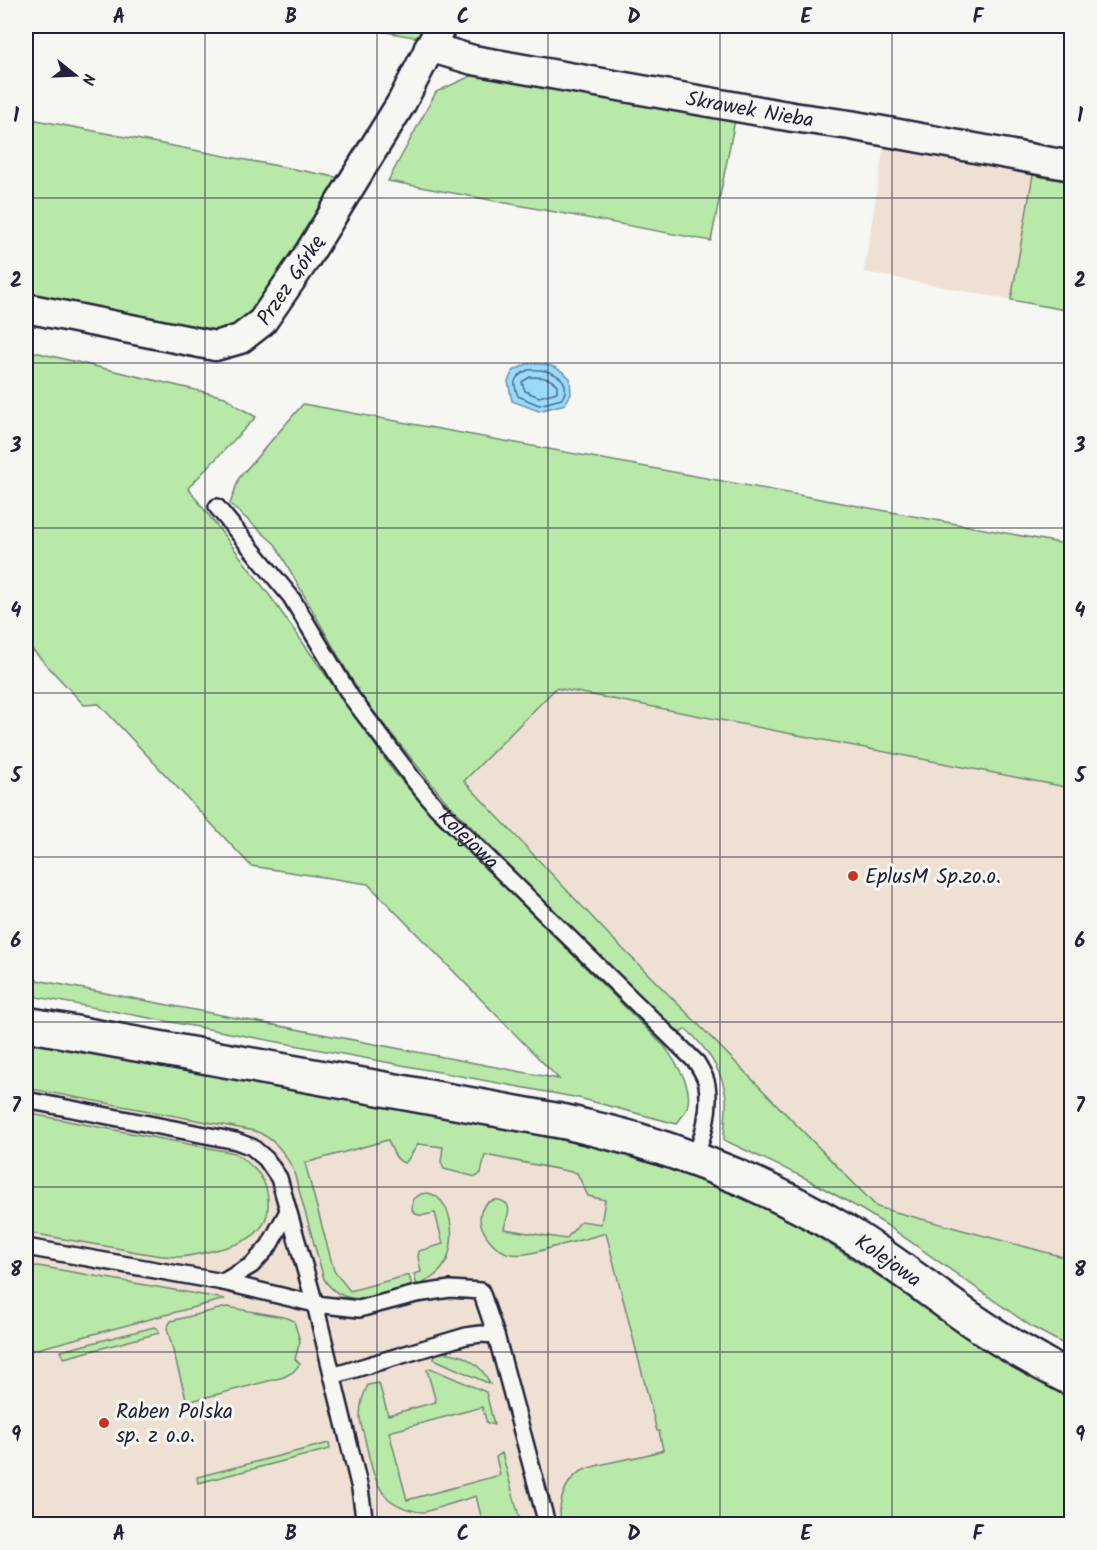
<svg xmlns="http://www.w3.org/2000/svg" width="1097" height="1550" font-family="Kalam,sans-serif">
  <rect width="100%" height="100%" fill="#f6f6f2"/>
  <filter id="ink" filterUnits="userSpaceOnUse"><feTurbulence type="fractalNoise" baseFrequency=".0167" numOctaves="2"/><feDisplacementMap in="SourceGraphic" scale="12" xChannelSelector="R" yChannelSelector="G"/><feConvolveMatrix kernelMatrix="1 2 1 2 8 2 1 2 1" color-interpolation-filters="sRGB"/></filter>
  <g filter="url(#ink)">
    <path fill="#eee1d4" d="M884 146 1033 175 1011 300 864 272Z
      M556 688 1071 788V1259L877 1207 695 1021 610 936 464 781Z
      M26 1069 370 1129 608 1177 663 1455 598 1524H26Z"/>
    <path fill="#b9e9a8" stroke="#6e8672" stroke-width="1.5" d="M351 26H433L425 39Z
      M473 75 735 120 711 241 388 181 436 92Z
      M26 118 346 179 253 312 222 334 26 300Z
      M1033 175 1071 182V311L1011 300Z
      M26 350 225 397 237 406 256 417 188 488 270 596 394 772 421 803 665 1047C676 1064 694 1086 687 1108 685 1113 680 1118 677 1124L579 1098 26 995V978L559 1079 368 884 251 866 99 704 84 705 26 643Z
      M303 404 1071 545V788L556 688 464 781 610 936 695 1021 877 1207 1071 1259V1348L1032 1327 888 1226 859 1208 805 1178 724 1140C724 1127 727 1111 726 1097 723 1071 705 1046 686 1029L676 1036 444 799 361 696 275 544 230 504 239 478Z
      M26 1039 578 1143 661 1166 737 1195 807 1230 912 1297 998 1358 1071 1399V1524H562C556 1505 565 1477 586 1469 610 1460 638 1459 663 1450L659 1431H657L606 1233C590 1238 573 1242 557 1246 542 1250 527 1256 511 1254 492 1251 466 1216 489 1202 493 1200 498 1199 502 1201 515 1205 505 1221 504 1229L566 1239 581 1221 601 1224 605 1200 588 1196 577 1173 485 1155 481 1173 476 1177 444 1169 441 1162 443 1147 418 1144 407 1161 405 1163C395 1161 392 1149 388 1140L305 1163 334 1271 350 1291 409 1275 412 1286C381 1294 346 1313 324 1279L293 1169C284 1152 274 1138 255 1131L26 1088Z
      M26 1113 235 1153C256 1168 270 1180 268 1208 266 1238 235 1246 211 1251 200 1254 190 1256 179 1257 158 1257 137 1252 116 1248 86 1243 56 1238 26 1232Z
      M428 1193C455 1199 457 1247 443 1267 437 1276 427 1281 417 1286L414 1274 421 1272 418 1257 419 1251 443 1244 435 1213C427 1214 418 1219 412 1210L413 1199 421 1194Z
      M38 1266 225 1299 26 1352V1267Z
      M227 1307 288 1318 294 1321 300 1341 295 1359 300 1364 293 1372 284 1377 187 1402 167 1328 171 1321Z
      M154 1327 158 1329 159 1333 64 1358 61 1351Z
      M435 1353C458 1350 481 1362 490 1384L434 1359Z
      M430 1368 486 1392 494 1425 487 1423 482 1407 389 1432 407 1500 500 1475 496 1457 502 1453 521 1524H483L476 1496 425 1512C413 1512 399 1507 390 1500 373 1486 370 1459 365 1440 364 1432 360 1424 360 1417 360 1406 363 1394 368 1385L379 1383 388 1415 436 1402 427 1370Z
      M329 1443 330 1449 198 1483 197 1477Z"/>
    <path fill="#9adbfc" stroke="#6a91af" stroke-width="1.5" d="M527 364C546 363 556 365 570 378L571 394 565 404 539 411 512 401 508 381 513 371Z"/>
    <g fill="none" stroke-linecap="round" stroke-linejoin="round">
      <path stroke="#526c88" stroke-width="1.5" d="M528 370C545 369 575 375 562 399L539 405 518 396C512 381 514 377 528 370Z
        M530 377C540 377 550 377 557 385V392L539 397 525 391 522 382Z"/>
      <defs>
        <g id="service">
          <path id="s1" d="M217 507 291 597 351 697 413 779 436 807 697 1063C701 1070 706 1077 707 1085 711 1110 703 1136 695 1159"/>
          <path d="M26 1100 236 1141 252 1147 266 1159 279 1178 315 1304 360 1489 365 1524"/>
          <path d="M26 1247 223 1282 315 1304 359 1309 416 1294 450 1289 481 1291 496 1335 547 1524"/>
          <path d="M223 1282 252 1265 269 1246 288 1211"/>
          <path d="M332 1376 466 1336 481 1334 496 1335"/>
        </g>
        <g id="minor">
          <path id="s2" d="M429 47 473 60 793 117 850 125 1072 166"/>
          <path id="s3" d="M26 308 215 346 240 339 262 322 306 258 402 102 441 26"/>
        </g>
        <g id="tertiary">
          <path id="s4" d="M26 1024 566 1122C590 1128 614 1133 637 1140 710 1162 781 1193 846 1232 889 1258 928 1290 969 1318 1002 1341 1036 1361 1072 1379"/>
        </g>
      </defs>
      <use href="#service" stroke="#22223b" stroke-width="20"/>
      <use href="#minor" stroke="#22223b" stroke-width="33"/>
      <use href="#tertiary" stroke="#22223b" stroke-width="38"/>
      <use href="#service" stroke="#f6f6f2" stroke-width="15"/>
      <use href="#minor" stroke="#f6f6f2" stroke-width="28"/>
      <use href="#tertiary" stroke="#f6f6f2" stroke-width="33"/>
    </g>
  </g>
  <path fill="none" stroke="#22223b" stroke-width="1.5" stroke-opacity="0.55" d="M205 26V1524M377 26V1524M548 26V1524M720 26V1524M892 26V1524M26 198H1072M26 363H1072M26 528H1072M26 693H1072M26 857H1072M26 1022H1072M26 1187H1072M26 1352H1072"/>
  <g fill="#c8321e" stroke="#f6f6f2" stroke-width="2">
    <circle cx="853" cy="876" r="6"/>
    <circle cx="104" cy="1423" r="6"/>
  </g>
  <g text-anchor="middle" stroke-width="6" stroke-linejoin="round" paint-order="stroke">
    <g font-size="21" fill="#22223b" stroke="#f6f6f2">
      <text dy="7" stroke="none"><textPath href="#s2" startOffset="327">Skrawek Nieba</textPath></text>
      <text dy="7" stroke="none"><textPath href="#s3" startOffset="297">Przez Górkę</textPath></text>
      <text dy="7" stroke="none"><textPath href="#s1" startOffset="418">Kolejowa</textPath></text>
      <text dy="7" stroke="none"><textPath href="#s4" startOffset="902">Kolejowa</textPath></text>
    </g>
    <g font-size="21" fill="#22223b" stroke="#f6f6f2" text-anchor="start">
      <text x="865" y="883">EplusM Sp.zo.o.</text>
      <text x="116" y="1418">Raben Polska<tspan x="116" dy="24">sp. z o.o.</tspan></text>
    </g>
  </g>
  <rect width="1097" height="1550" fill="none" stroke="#f6f6f2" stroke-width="66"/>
  <g transform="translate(75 75) rotate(108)" stroke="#f6f6f2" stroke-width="4.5" paint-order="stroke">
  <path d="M0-4.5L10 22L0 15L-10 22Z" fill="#22223b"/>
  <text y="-9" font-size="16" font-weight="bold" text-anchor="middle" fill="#22223b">N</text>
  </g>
  <rect x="33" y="33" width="1031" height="1484" fill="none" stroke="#22223b" stroke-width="2"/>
  <g font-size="20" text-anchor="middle" font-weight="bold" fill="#22223b">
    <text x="119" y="23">A</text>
    <text x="291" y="23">B</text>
    <text x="463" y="23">C</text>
    <text x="634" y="23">D</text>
    <text x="806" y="23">E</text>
    <text x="978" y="23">F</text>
    <text x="16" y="122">1</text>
    <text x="1080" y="122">1</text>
    <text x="16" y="287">2</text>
    <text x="1080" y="287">2</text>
    <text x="16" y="452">3</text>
    <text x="1080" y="452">3</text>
    <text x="16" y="617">4</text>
    <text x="1080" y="617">4</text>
    <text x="16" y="782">5</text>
    <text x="1080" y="782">5</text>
    <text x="16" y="947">6</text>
    <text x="1080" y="947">6</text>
    <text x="16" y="1112">7</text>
    <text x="1080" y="1112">7</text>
    <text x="16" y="1276">8</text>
    <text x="1080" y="1276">8</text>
    <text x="16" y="1441">9</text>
    <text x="1080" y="1441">9</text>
    <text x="119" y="1540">A</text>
    <text x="291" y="1540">B</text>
    <text x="463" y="1540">C</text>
    <text x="634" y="1540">D</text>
    <text x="806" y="1540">E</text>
    <text x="978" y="1540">F</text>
  </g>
</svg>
